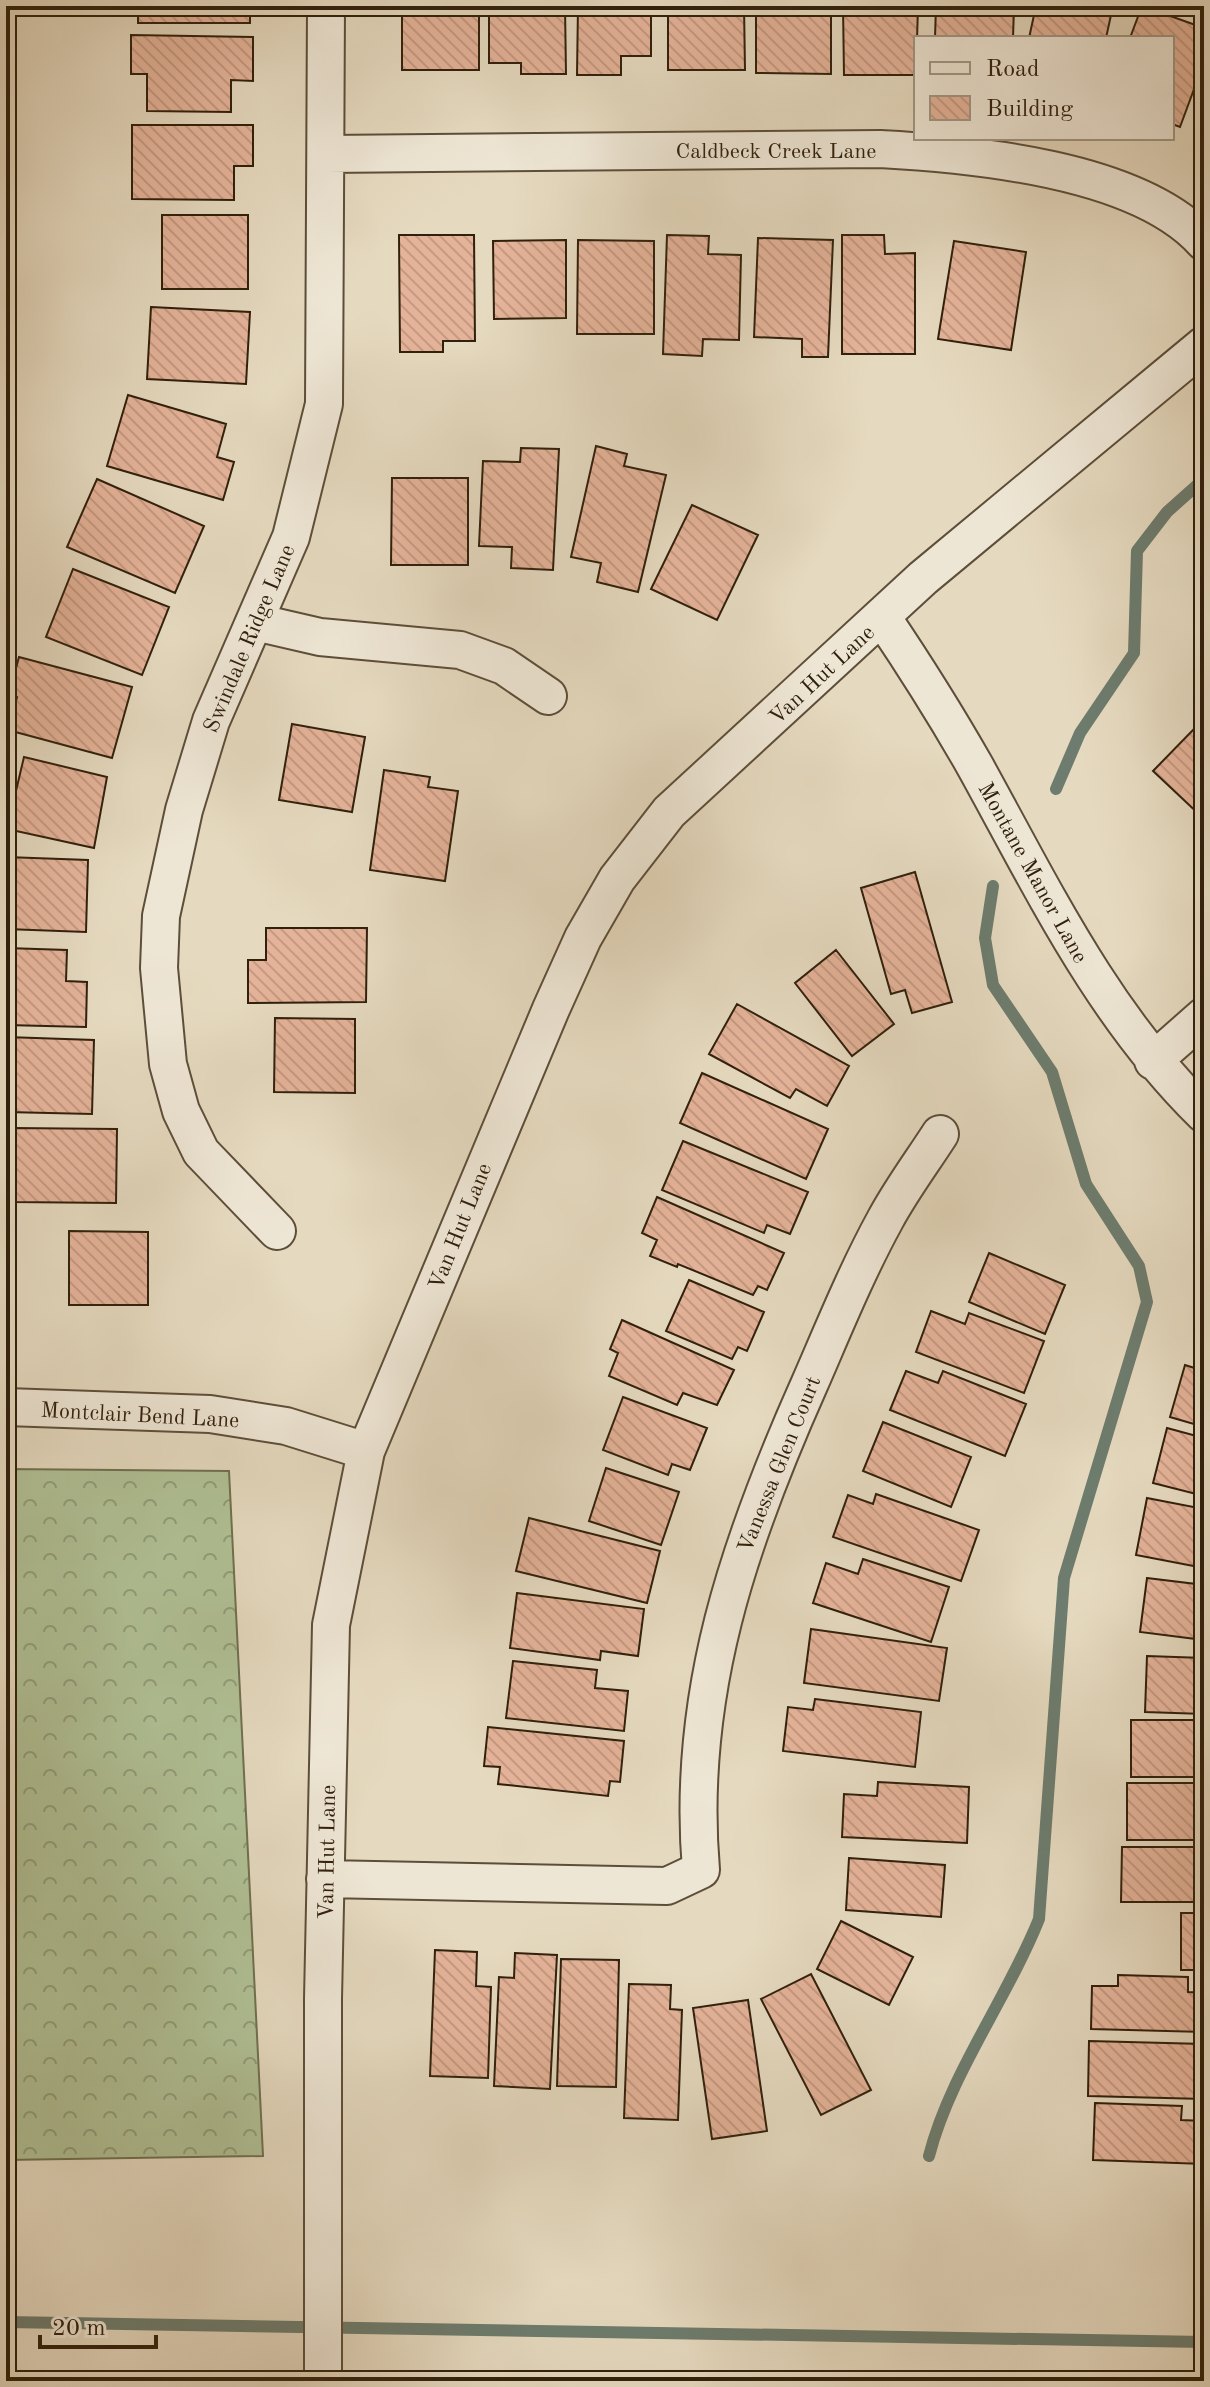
<svg xmlns="http://www.w3.org/2000/svg" width="1210" height="2387" font-family="'Old Standard TT',serif">
  <defs>
    <pattern id="forest-crowns" width="20" height="18" patternUnits="userSpaceOnUse" patternTransform="scale(2)"><rect width="20" height="18" fill="#b0c095"/><path d="M2 6a3 3 0 1 1 6 0M12 15a3 3 0 1 1 6 0" fill="none" stroke="#909c78"/></pattern>
    <pattern id="building-back-hatch" width="6" height="6" patternUnits="userSpaceOnUse" patternTransform="scale(2)"><rect width="6" height="6" fill="#e5b399"/><path d="M-1 5l2 2M0 0l6 6M5-1l2 2" fill="none" stroke="#c59a83"/></pattern>
  </defs>
  <rect width="100%" height="100%" fill="#e5d9bf"/>
  <filter id="stains"><feTurbulence type="fractalNoise" baseFrequency=".0025" numOctaves="4"/><feColorMatrix values="0 0 0 0 .2 0 0 0 0 .09 0 0 0 0 .02 0 0 0 .5 -.17"/></filter>
  <radialGradient id="worn" r=".72"><stop offset=".6" stop-color="#630" stop-opacity="0"/><stop offset="1" stop-color="#630" stop-opacity=".3"/></radialGradient>
  <path fill="url(#forest-crowns)" stroke="#707050" stroke-width="2" d="M6 6H14L9 315 6 317Z
    M6 1469 229 1471 263 2156 6 2160Z"/>
  <g fill="none" stroke-linecap="round" stroke-linejoin="round">
    <path stroke="#6d7c6e" stroke-width="12" d="M1056 789 1080 733 1134 653 1137 551 1167 512 1204 479
      M929 2156C950 2074 1007 1999 1039 1919L1064 1578 1147 1302 1139 1266 1086 1184 1052 1072 993 985 985 938 993 886
      M6 2322 1204 2342"/>
  </g>
  <path fill="url(#building-back-hatch)" stroke="#30200c" stroke-width="2" d="M138 6H250V23H138Z
    M402 6H479V70H402Z
    M489 6H565L566 74H521V63H489Z
    M578 6H651V56H621V75H577Z
    M668 6H744L745 70H668Z
    M756 6H831V74L756 73Z
    M843 6H918L916 75H844Z
    M936 6H1014L1013 38H935Z
    M1036 6H1113L1106 38H1029Z
    M1142 6 1204 28V62L1180 127 1172 124V38H1130Z
    M131 35 253 37V81L231 80V112L147 111V74H131Z
    M132 125H253V166H234V200L132 199Z
    M162 215H248V289H162Z
    M399 235H474L475 341H443V352H400Z
    M667 235 709 236 708 254 741 255 739 340 703 339 702 356 663 354Z
    M842 235H884L885 254 915 253V354H842Z
    M758 238 833 240 828 357H802V339L754 337Z
    M566 240V318L494 319 493 241Z
    M578 240 654 241V334H577Z
    M954 241 1026 252 1011 350 938 339Z
    M151 307 250 312 246 384 147 379Z
    M128 395 226 424 217 457 234 462 223 500 107 466Z
    M596 446 627 454 624 466 666 475 638 592 597 582 601 563 571 557Z
    M521 448 559 449 553 570 511 568 512 547 479 546 483 461 520 462Z
    M392 478H468V565H391Z
    M97 479 204 526 175 593 67 547Z
    M692 505 758 535 717 620 651 589Z
    M73 569 169 607 142 675 46 637Z
    M19 657 132 687 112 758 8 730 17 697 9 694Z
    M292 724 365 737 352 812 279 800Z
    M1194 729 1204 739V819L1153 771Z
    M24 757 107 777 94 848 7 829Z
    M384 770 430 777 428 787 458 791 445 881 370 870Z
    M6 857 88 860 86 932 6 929Z
    M915 872 952 1002 912 1013 905 990 891 994 861 888Z
    M266 928H367L366 1002 248 1003V960H266Z
    M6 948 67 950 66 981 87 982 86 1027 6 1025Z
    M836 950 894 1024 852 1056 795 983Z
    M737 1004 849 1066 827 1106 796 1089 790 1098 709 1054Z
    M275 1018 355 1019V1093L274 1092Z
    M6 1037 94 1040 92 1114 6 1112Z
    M702 1073 828 1129 806 1179 680 1123Z
    M13 1128 117 1129 116 1203 12 1202Z
    M683 1141 808 1192 790 1234 767 1225 764 1233 662 1190Z
    M657 1197 784 1253 767 1290 758 1286 753 1295 678 1264 677 1267 650 1256 657 1240 642 1233Z
    M69 1231 148 1232V1305H69Z
    M989 1253 1065 1285 1045 1334 969 1302Z
    M689 1280 764 1312 747 1351 738 1347 732 1359 666 1331Z
    M931 1311 965 1324 969 1313 1044 1341 1024 1393 916 1352Z
    M622 1320 734 1370 717 1405 683 1393 677 1405 609 1376 618 1353 610 1349Z
    M1185 1365 1204 1371V1427L1170 1417Z
    M906 1371 938 1383 943 1371 1026 1404 1005 1456 890 1410Z
    M623 1397 707 1428 690 1470 672 1464 668 1475 603 1450Z
    M883 1422 971 1457 951 1507 863 1471Z
    M1167 1428 1204 1438V1496L1153 1483Z
    M606 1468 679 1492 661 1545 589 1521Z
    M876 1494 979 1530 961 1581 833 1537 848 1495 873 1504Z
    M1147 1498 1204 1509V1568L1136 1555Z
    M529 1518 660 1551 647 1603 516 1571Z
    M863 1559 949 1587 931 1642 813 1603 826 1563 858 1574Z
    M1147 1578 1204 1585V1640L1140 1632Z
    M517 1593 644 1609 638 1656 601 1651 600 1660 510 1648Z
    M811 1629 947 1648 939 1701 804 1683Z
    M1147 1656 1204 1658V1714L1145 1712Z
    M513 1661 597 1670 595 1688 628 1691 624 1731 506 1718Z
    M815 1699 921 1712 915 1767 783 1751 788 1707 813 1710Z
    M1131 1720H1204V1777H1131Z
    M488 1727 624 1741 620 1782 610 1781 608 1796 498 1784 500 1767 484 1766Z
    M878 1782 969 1787 967 1843 842 1837 844 1794 877 1796Z
    M1127 1783H1204V1840H1127Z
    M1122 1847H1204V1902H1121Z
    M849 1858 945 1865 941 1917 846 1910Z
    M1181 1913H1204V1970H1181Z
    M841 1921 913 1957 889 2005 817 1969Z
    M435 1950 477 1952 476 1986 491 1987 488 2078 430 2076Z
    M515 1953 557 1955 550 2089 494 2086 499 1977 514 1978Z
    M561 1959 619 1960 616 2087 557 2086Z
    M811 1974 871 2090 821 2115 761 1999Z
    M1118 1975 1188 1977V1992L1204 1993V2032L1091 2029 1092 1986H1118Z
    M629 1984 671 1985 670 2009 682 2010 678 2120 624 2118Z
    M748 2000 767 2131 712 2139 693 2008Z
    M1089 2041 1204 2044V2099L1088 2096Z
    M1095 2103 1182 2106 1181 2120 1204 2121V2164L1093 2160Z"/>
  <g fill="none" stroke-linecap="round" stroke-linejoin="round">
    <defs>
      <path id="street" d="M327 154 880 149C974 154 1138 169 1204 242
        M882 617C915 666 946 715 975 766 1043 889 1102 1014 1204 1114
        M255 622 320 637 460 650 504 666 548 696
        M1153 1061 1204 1016
        M277 1231 201 1152 181 1111 168 1064 159 968 161 916 184 810 211 721 291 537 324 404 326 6
        M6 1407 210 1414 286 1426 366 1451
        M325 1879 667 1886 701 1870C686 1695 739 1542 809 1385 833 1330 856 1273 885 1220 901 1190 922 1162 940 1134
        M323 2381V1999L331 1625 366 1451 551 1009 583 938 617 879 669 812 923 578 1204 345"/>
    </defs>
    <use href="#street" stroke="#5d4e39" stroke-width="40"/>
    <use href="#street" stroke="#eee6d5" stroke-width="36"/>
  </g>
  <g text-anchor="middle" stroke-width="8" stroke-linejoin="round" paint-order="stroke">
    <g font-size="22" fill="#30200c" stroke="#eee6d5">
      <text x="776" y="158">Caldbeck Creek Lane</text>
      <text transform="translate(248 638) rotate(-67)" y="8">Swindale Ridge Lane</text>
      <text transform="translate(821 674) rotate(-43)" y="8">Van Hut Lane</text>
      <text transform="translate(1034 872) rotate(61)" y="8">Montane Manor Lane</text>
      <text transform="translate(459 1226) rotate(-68)" y="8">Van Hut Lane</text>
      <text transform="translate(140 1414) rotate(3)" y="8">Montclair Bend Lane</text>
      <text transform="translate(778 1464) rotate(-68)" y="8">Vanessa Glen Court</text>
      <text transform="translate(326 1852) rotate(-89)" y="8">Van Hut Lane</text>
    </g>
  </g>
  <rect width="1210" height="2387" fill="none" stroke="#e5d9bf" stroke-width="32"/>
  <rect x="8" y="8" width="1194" height="2371" fill="none" stroke="#30200c" stroke-width="4"/>
  <rect x="16" y="16" width="1178" height="2355" fill="none" stroke="#30200c" stroke-width="2"/>
  <rect x="914" y="36" width="260" height="104" fill="#eee6d5" stroke="#a29785" stroke-width="2"/>
  <rect x="930" y="62" width="40" height="12" fill="#eee6d5" stroke="#a29785" stroke-width="2"/>
  <text x="986" y="76" font-size="24" fill="#30200c">Road</text>
  <rect x="930" y="96" width="40" height="24" fill="url(#building-back-hatch)" stroke="#a29785" stroke-width="2"/>
  <text x="986" y="116" font-size="24" fill="#30200c">Building</text>
  <path d="M40 2335v12h116v-12" fill="none" stroke="#30200c" stroke-width="4"/>
  <text x="52" y="2335" font-size="24" fill="#30200c" stroke="#eee6d5" stroke-width="6" paint-order="stroke">20 m</text>
  <rect width="100%" height="100%" filter="url(#stains)"/>
  <rect width="100%" height="100%" fill="url(#worn)"/>
</svg>
